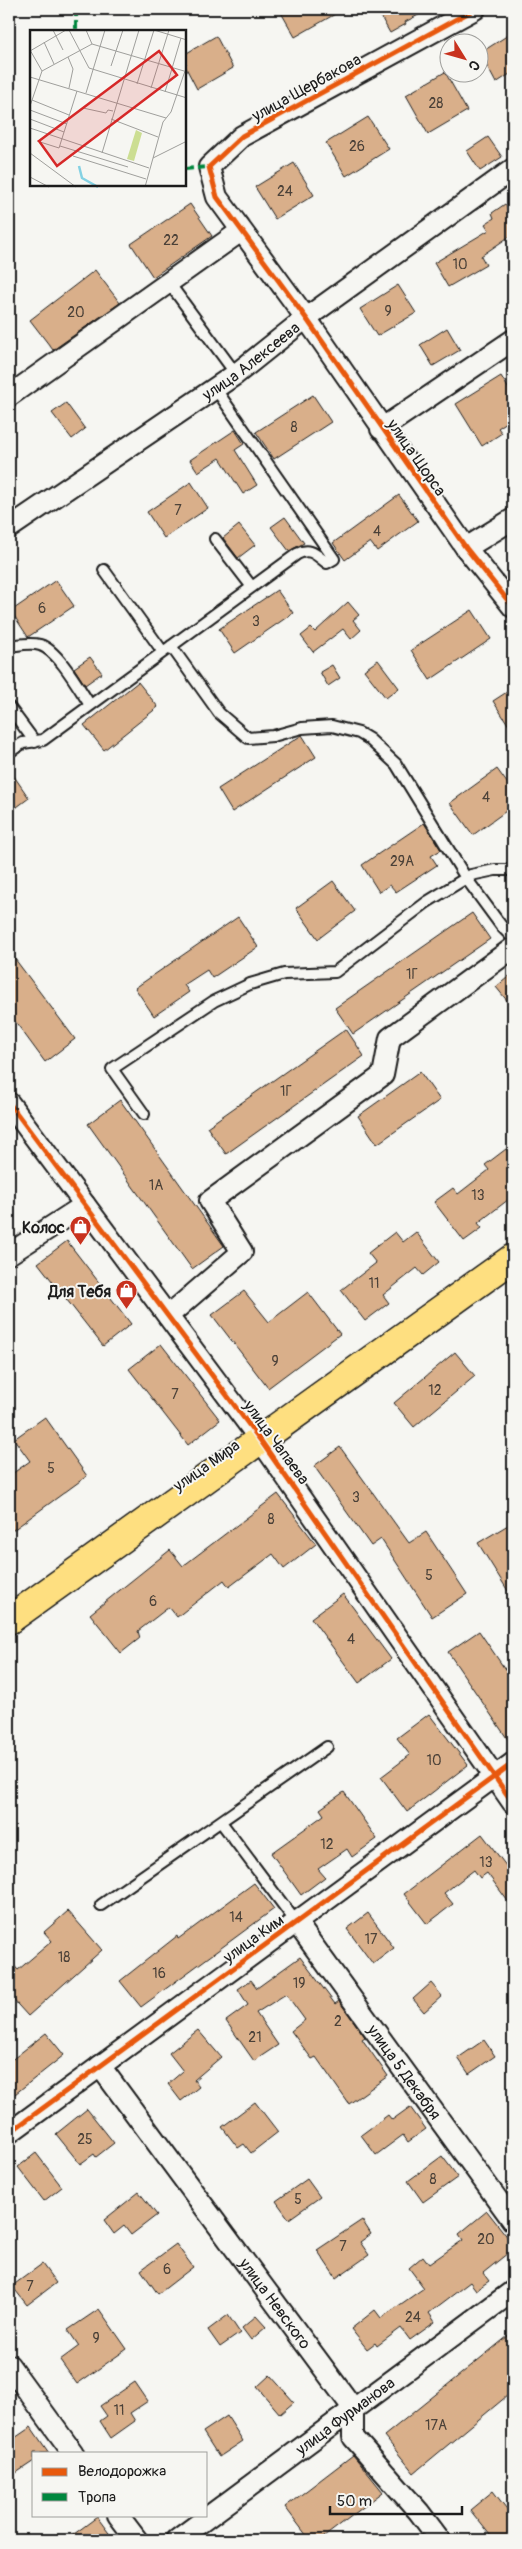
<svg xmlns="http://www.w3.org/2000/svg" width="522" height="2549" font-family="Pangolin,sans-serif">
  <rect width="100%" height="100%" fill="#f6f6f2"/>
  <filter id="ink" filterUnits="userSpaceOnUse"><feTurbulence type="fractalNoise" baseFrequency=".02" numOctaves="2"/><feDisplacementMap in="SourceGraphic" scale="10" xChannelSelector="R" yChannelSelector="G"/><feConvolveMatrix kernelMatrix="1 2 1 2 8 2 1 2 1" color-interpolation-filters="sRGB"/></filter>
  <g filter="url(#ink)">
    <path fill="#d9af8a" stroke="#1c1c1c" d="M279 9H344L295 37Z
      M395 9H430L405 22 406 24 390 33 381 17Z
      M513 32V72L496 83 480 53Z
      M216 36 233 68 197 89 185 66V54Z
      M445 72 467 111 428 134 406 95Z
      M368 117 389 149 346 176 326 143Z
      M488 137 502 157 480 171 467 151Z
      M294 163 314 195 275 219 255 187Z
      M190 204 212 236 153 277 131 244Z
      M505 204 513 217V234L481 256 486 265 448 287 434 263 489 230 485 224 494 218 492 213Z
      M95 270 120 303 53 350 30 320Z
      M398 285 416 313 377 336 360 309Z
      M447 328 460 350 433 366 420 345Z
      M501 376 513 396V418L498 428 502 433 482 446 456 404Z
      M313 395 331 422 274 459 256 432Z
      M66 403 85 429 72 439 52 413Z
      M235 430 244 444 235 450 257 485 243 494 220 458 198 472 190 460Z
      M191 482 208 508 164 538 147 512Z
      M399 495 418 521 377 551 370 542 345 560 333 543Z
      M285 517 304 543 289 551 271 527Z
      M239 525 255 545 238 558 223 538Z
      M56 580 74 606 28 637 11 611Z
      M277 590 293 613 235 653 219 629Z
      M348 602 359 615 353 620 361 630 351 639 343 629 313 652 301 636 311 628 315 632Z
      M472 610 491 639 430 680 411 650Z
      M90 657 102 673 85 685 74 668Z
      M378 660 399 688 386 698 364 670Z
      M332 665 340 678 328 686 320 672Z
      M138 682 158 707 104 750 84 725Z
      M513 688V732L493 701Z
      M302 735 316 757 232 812 218 789Z
      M9 769 29 798 9 813Z
      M497 769 513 791V806L473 835 450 803Z
      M424 823 441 850 431 856 437 865 396 892 390 885 379 892 362 865Z
      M333 881 355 911 318 939 296 908Z
      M472 913 490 939 353 1034 335 1008Z
      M238 917 258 947 212 978 207 970 184 985 189 992 154 1016 135 988Z
      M9 951 75 1039 45 1062 9 1013Z
      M513 973V1008L496 987Z
      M346 1029 364 1056 226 1154 207 1127Z
      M420 1072 440 1100 377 1144 358 1116Z
      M120 1100 224 1246 192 1269 88 1124Z
      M506 1149 513 1158V1196L478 1223 482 1228 464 1241 434 1202 453 1188 458 1194 489 1170 485 1165Z
      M395 1232 403 1242 416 1232 439 1262 423 1275 417 1268 383 1295 389 1303 365 1321 341 1290 376 1263 368 1253Z
      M67 1241 131 1324 103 1346 38 1263Z
      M244 1291 269 1322 308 1292 340 1334 268 1388 212 1315Z
      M161 1344 220 1420 188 1445 129 1369Z
      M455 1352 475 1376 414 1427 394 1403Z
      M45 1417 87 1476 9 1533V1476L30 1461 14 1439Z
      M340 1447 409 1543 426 1532 467 1594 432 1617 381 1539 371 1546 314 1466Z
      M278 1494 316 1544 284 1569 273 1554 229 1587 224 1580 177 1617 169 1607 138 1631 140 1638 121 1653 90 1614 170 1550 183 1566Z
      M513 1522V1599L478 1543Z
      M343 1594 391 1659 359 1683 311 1618Z
      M479 1631 513 1681V1747L448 1652Z
      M429 1714 468 1765 407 1812 381 1777 410 1755 397 1738Z
      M344 1792 377 1839 352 1857 347 1849 318 1869 325 1877 301 1895 271 1853 324 1815 320 1809Z
      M482 1834 513 1875V1908L487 1873 480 1878 474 1870 444 1893 453 1904 427 1924 404 1894Z
      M254 1883 274 1909 141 2007 120 1981 177 1936 178 1939Z
      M68 1911 102 1950 28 2016 9 1995V1960L18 1970 52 1941 44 1932Z
      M368 1913 394 1948 373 1964 347 1929Z
      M300 1957 335 2004 339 2001 365 2037 362 2039 388 2076 349 2104 316 2057 312 2059 291 2031 305 2020 286 1994 256 2013 278 2045 254 2061 226 2021 248 2005 238 1989 251 1980 257 1988Z
      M431 1983 442 1996 424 2012 413 1999Z
      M198 2030 221 2057 194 2080 199 2087 181 2101 168 2084 183 2071 169 2053Z
      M46 2033 64 2055 15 2094 9 2086V2062Z
      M484 2040 495 2056 469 2074 458 2058Z
      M255 2102 278 2132 251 2153 244 2144 238 2148 222 2127Z
      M410 2107 426 2129 408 2142 403 2135 376 2155 361 2135 388 2115 392 2120Z
      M87 2109 114 2143 96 2157 94 2154 80 2164 56 2134Z
      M36 2153 62 2187 44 2201 18 2167Z
      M442 2156 458 2177 423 2202 408 2181Z
      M307 2179 320 2197 289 2219 276 2201Z
      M139 2192 157 2215 131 2235 124 2226 114 2234 104 2220Z
      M487 2211 513 2244V2249L483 2273 489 2281 476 2290 470 2282 429 2313 435 2322 410 2340 401 2328 377 2346 375 2343 367 2349 351 2329 375 2310 381 2318 424 2288 409 2268 423 2256 429 2264 463 2240 459 2234Z
      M362 2220 371 2234 360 2242 369 2255 336 2278 317 2250Z
      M176 2244 193 2267 158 2294 141 2270Z
      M42 2264 56 2283 27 2305 12 2286Z
      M99 2309 127 2349 77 2384 60 2360 79 2346 68 2330Z
      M228 2315 240 2333 220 2347 208 2330Z
      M256 2316 266 2327 251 2340 242 2328Z
      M513 2332V2391L414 2473 384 2436Z
      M270 2375 294 2402 280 2414 257 2387Z
      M135 2382 148 2401 130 2413 135 2421 111 2438 100 2421 107 2416 100 2406Z
      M227 2416 243 2441 219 2457 203 2432Z
      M31 2427 49 2453H34V2461L16 2473 9 2463V2442Z
      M353 2455 383 2492 320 2540H310L285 2507Z
      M493 2491 513 2517V2540H494L470 2510Z
      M97 2517 114 2540H66Z"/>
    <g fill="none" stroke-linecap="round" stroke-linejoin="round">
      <defs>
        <path id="lane" d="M169 283 236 374
          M215 539 252 587
          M104 570 163 652
          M9 646C19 645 30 642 40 645 58 650 80 690 90 705
          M171 646 219 713 248 738 273 736 302 728 332 726 359 733 369 739 396 764 466 878 502 927 513 938
          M9 707 35 742
          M9 752 23 743 43 740 297 554C311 547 316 555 327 563L334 559 215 388
          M144 1114 112 1069 214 1001 250 984 284 974 335 972 427 902 471 875 495 870H513
          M221 1822 296 1922
          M101 1905 327 1747"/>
        <g id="street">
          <path d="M475 9 242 136 209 167 217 197 306 318 466 548 513 607"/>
          <path d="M9 396 241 231"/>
          <path d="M381 429 513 340"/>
          <path id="s1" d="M9 528 236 374 306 318 513 169"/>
          <path d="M466 548 513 519"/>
          <path d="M9 1103 261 1441 513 1803"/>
          <path d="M9 1254 85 1205"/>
          <path d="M168 1316 242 1252 210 1201 383 1075 390 1038 513 948"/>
          <path id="s2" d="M296 1922 513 2221"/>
          <path id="s3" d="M100 2066 353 2408V2437L419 2512 440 2540"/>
          <path d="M9 2133 513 1763"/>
          <path d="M9 2365 73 2453"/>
          <path d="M118 2515 137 2540"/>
          <path id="s4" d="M177 2540 513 2291"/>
        </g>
        <path id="primary" d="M9 1620 513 1258"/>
      </defs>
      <use href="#lane" stroke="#1c1c1c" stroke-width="14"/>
      <use href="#street" stroke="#1c1c1c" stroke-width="24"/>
      <use href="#primary" stroke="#1c1c1c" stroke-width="31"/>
      <use href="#lane" stroke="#f6f6f2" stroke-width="10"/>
      <use href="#street" stroke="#f6f6f2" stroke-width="20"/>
      <use href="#primary" stroke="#fedf80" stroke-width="28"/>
      <path stroke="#00873e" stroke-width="4" stroke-dasharray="8 4" stroke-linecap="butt" d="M76 9V31
        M185 169 209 167"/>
      <defs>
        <path id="cycleway" d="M475 9 242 136 209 167 217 197 306 318 466 548 513 607
          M9 1103 261 1441 513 1803
          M9 2133 513 1763"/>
      </defs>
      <use href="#cycleway" stroke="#f6f6f2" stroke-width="8"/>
      <use href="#cycleway" stroke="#e8590c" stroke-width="5"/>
    </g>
  </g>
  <defs>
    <symbol id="shop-pin" viewBox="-11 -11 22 30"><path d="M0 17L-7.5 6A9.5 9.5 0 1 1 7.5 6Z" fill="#c8321e" stroke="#f6f6f2"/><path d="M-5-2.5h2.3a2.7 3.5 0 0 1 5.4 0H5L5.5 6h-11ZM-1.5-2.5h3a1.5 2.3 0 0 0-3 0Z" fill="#fff"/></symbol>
  </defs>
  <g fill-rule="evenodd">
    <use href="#shop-pin" x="68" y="1214" width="25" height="34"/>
    <use href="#shop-pin" x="114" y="1278" width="25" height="34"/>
  </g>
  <g text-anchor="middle" stroke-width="4" stroke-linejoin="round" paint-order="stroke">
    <g font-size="14" fill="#4b4138">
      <text x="436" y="108">28</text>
      <text x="357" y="151">26</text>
      <text x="285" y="196">24</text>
      <text x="171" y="245">22</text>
      <text x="460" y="269">10</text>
      <text x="388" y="316">9</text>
      <text x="76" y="317">20</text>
      <text x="294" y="432">8</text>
      <text x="178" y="515">7</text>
      <text x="377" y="536">4</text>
      <text x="42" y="613">6</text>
      <text x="256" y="626">3</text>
      <text x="486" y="802">4</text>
      <text x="402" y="866">29А</text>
      <text x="412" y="979">1Г</text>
      <text x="286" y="1096">1Г</text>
      <text x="156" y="1190">1А</text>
      <text x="478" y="1200">13</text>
      <text x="374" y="1288">11</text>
      <text x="275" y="1366">9</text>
      <text x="435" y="1395">12</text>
      <text x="175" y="1399">7</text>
      <text x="51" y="1473">5</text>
      <text x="356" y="1502">3</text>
      <text x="271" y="1524">8</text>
      <text x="429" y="1580">5</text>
      <text x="153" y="1606">6</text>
      <text x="351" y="1644">4</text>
      <text x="434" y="1765">10</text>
      <text x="327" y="1849">12</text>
      <text x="486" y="1867">13</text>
      <text x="236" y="1922">14</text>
      <text x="371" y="1944">17</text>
      <text x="64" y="1962">18</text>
      <text x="159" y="1978">16</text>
      <text x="299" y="1988">19</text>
      <text x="338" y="2026">2</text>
      <text x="255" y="2042">21</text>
      <text x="85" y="2144">25</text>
      <text x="433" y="2184">8</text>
      <text x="298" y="2204">5</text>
      <text x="486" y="2244">20</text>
      <text x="343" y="2251">7</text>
      <text x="167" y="2274">6</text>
      <text x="30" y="2291">7</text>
      <text x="413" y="2322">24</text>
      <text x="96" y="2343">9</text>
      <text x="119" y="2415">11</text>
      <text x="436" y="2430">17А</text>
    </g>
    <g font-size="16" fill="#1c1c1c" stroke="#f6f6f2">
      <text transform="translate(306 87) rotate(-29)" y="6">улица Щербакова</text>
      <text dy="6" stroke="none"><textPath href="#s1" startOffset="294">улица Алексеева</textPath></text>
      <text transform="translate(417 457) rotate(55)" y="6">улица Щорса</text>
      <text transform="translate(277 1442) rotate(54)" y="6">улица Чапаева</text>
      <text transform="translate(206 1465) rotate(-35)" y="6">улица Мира</text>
      <text transform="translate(253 1938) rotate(-36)" y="6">улица Ким</text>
      <text dy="6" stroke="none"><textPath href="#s2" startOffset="185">улица 5 Декабря</textPath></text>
      <text dy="6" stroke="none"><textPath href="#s3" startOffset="295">улица Невского</textPath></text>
      <text dy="6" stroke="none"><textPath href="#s4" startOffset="209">улица Фурманова</textPath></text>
    </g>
    <g font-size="16" font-weight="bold" fill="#1c1c1c" stroke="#f6f6f2" text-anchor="end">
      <text x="65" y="1233">Колос</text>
      <text x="111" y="1297">Для Тебя</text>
    </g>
  </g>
  <g transform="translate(30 30)">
    <rect width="156" height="156" fill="#f6f6f2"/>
    <path d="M106 100 112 103 104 131 97 129Z" fill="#ccde92"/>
    <path fill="none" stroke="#84d1e3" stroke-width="2.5" d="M49 136 52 148 68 157"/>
    <path fill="none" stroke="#9f9f9c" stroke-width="1" d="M23 0 33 20M39 0 59 38 157 68M56 0 62 14M124 0 157 10M14 12 24 34M0 20 12 41M0 21 36 0M38 27 43 39 39 58M81 36 93 0M0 47 136 88M107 54 124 0M121 58 139 0M135 62 151 8M56 63 75 0M2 70 39 85M0 76 12 41 62 14 154 41M53 78 76 83 78 80 83 81M0 80 37 94M0 89 34 102M81 89 128 107M0 98 119 138M7 111 29 118 47 61M30 116 98 137M0 123 46 157M72 123 109 0M43 126 116 149M123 128 157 111M0 147 19 157M115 157 133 92 141 82 157 35"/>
    <path fill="#d62828" fill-opacity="0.15" stroke="#d62828" stroke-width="2.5" d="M129 21 147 45 27 136 9 111Z"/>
    <rect width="156" height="156" fill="none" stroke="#1c1c1c" stroke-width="2.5"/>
  </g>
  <rect width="522" height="2549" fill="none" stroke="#f6f6f2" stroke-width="30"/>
  <rect x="15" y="15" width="492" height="2519" fill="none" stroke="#1c1c1c" stroke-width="2" filter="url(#ink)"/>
  <rect x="32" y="2452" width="175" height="65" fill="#f6f6f2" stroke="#9f9f9c"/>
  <rect x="42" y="2468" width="25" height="8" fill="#e8590c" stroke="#9f9f9c"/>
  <text x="78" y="2476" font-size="15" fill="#1c1c1c">Велодорожка</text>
  <rect x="42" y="2493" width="25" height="8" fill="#00873e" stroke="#9f9f9c"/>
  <text x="78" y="2502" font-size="15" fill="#1c1c1c">Тропа</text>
  <g transform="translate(464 58) rotate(127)"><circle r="24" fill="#f6f6f2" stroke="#9f9f9c"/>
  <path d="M0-4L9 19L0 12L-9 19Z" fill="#c8321e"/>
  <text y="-8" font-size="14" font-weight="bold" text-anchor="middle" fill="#1c1c1c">С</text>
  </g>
  <path d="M330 2506v8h132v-8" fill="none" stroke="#1c1c1c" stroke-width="2.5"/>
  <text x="337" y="2506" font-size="15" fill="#1c1c1c" stroke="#f6f6f2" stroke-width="4" paint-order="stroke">50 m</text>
</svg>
